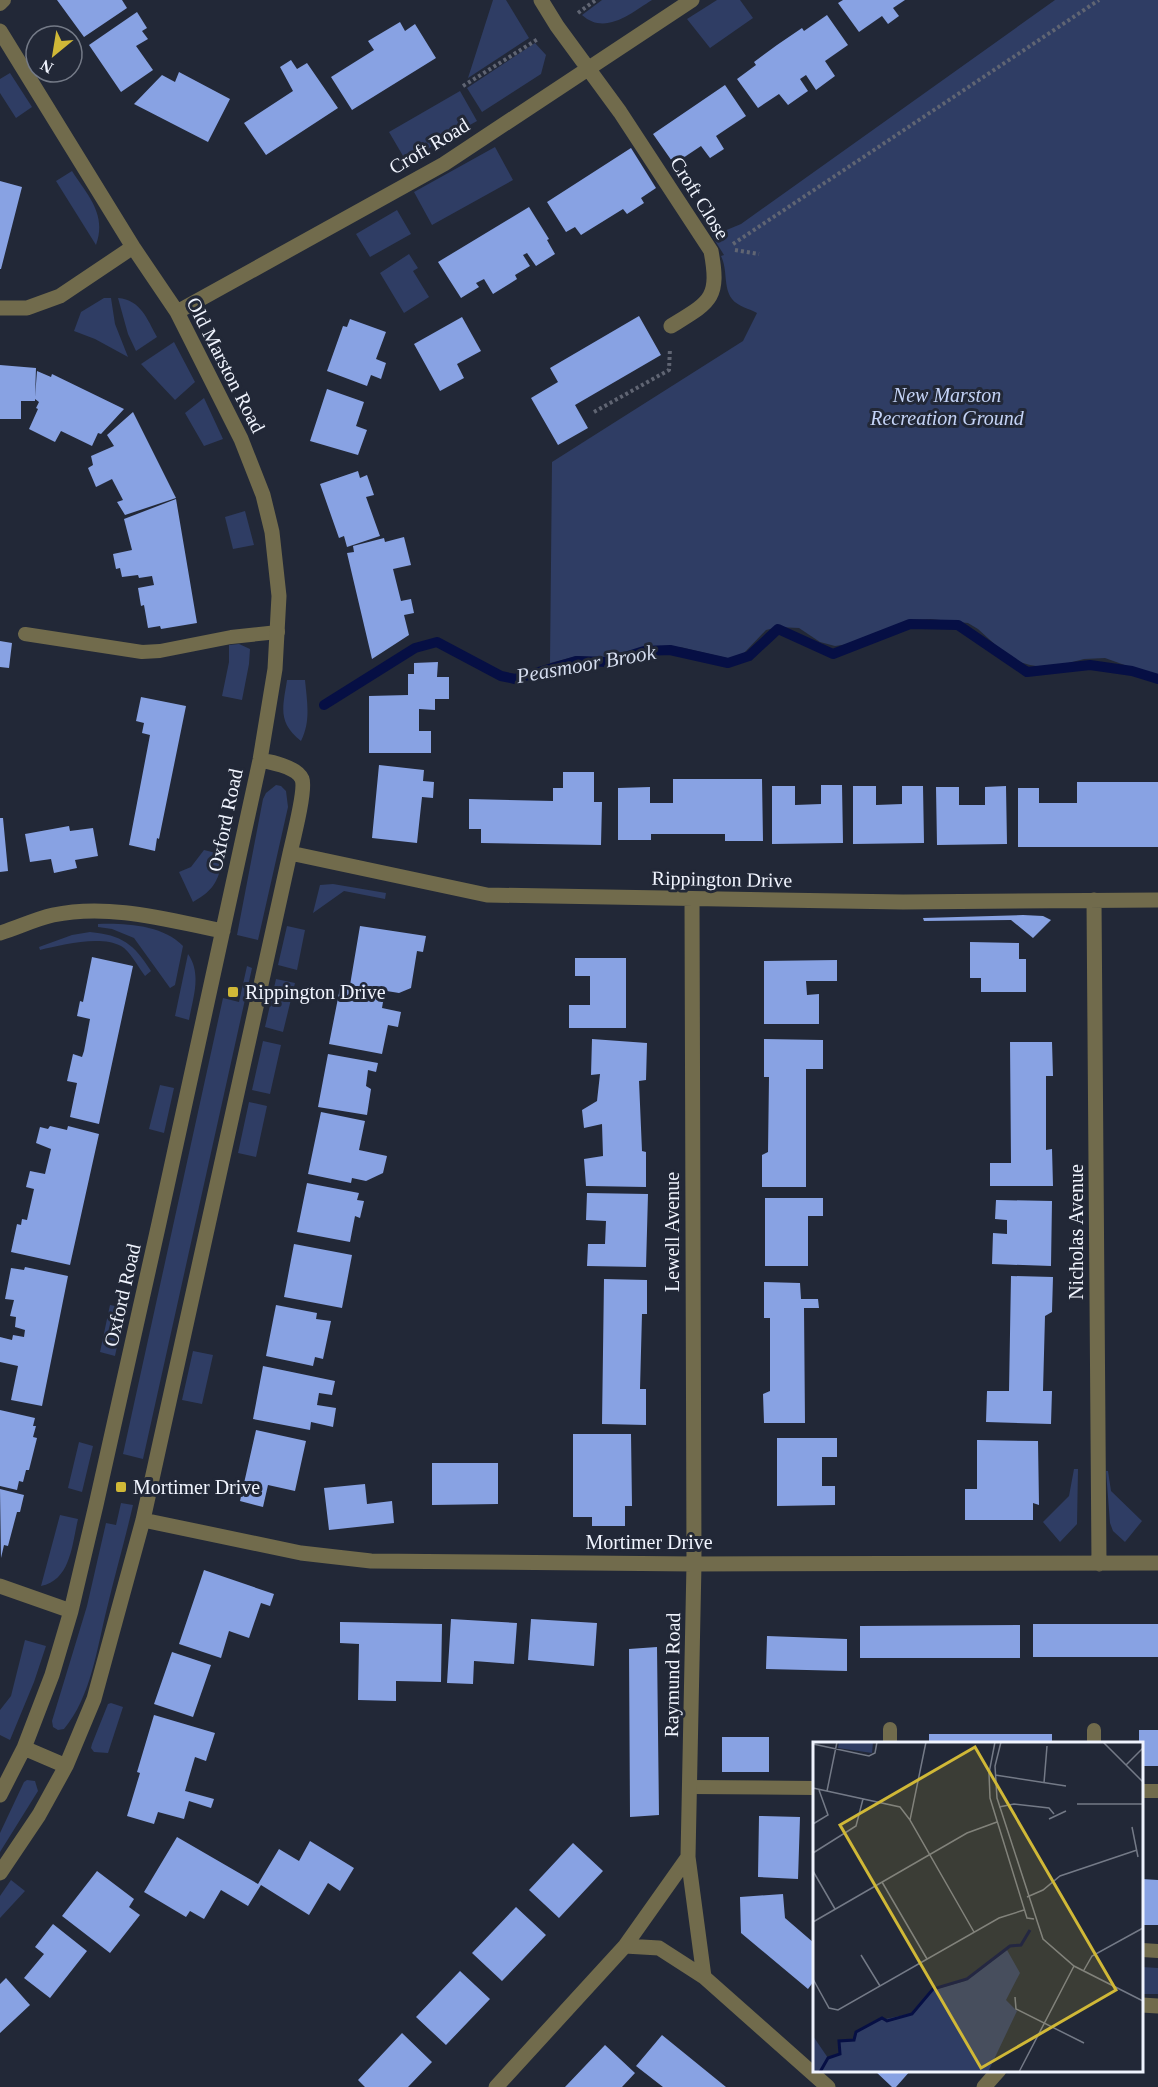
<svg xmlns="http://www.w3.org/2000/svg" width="1158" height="2087" font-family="'Times New Roman',serif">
  <rect width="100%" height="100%" fill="#222837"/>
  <path fill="#2f3d64" d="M493 0H506L529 38 468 78Z
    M602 0H652C631 13 605 36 582 15Z
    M717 0H740L753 18 710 48 687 19Z
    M1055 0H1158V677L1105 658 1084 659 1049 668 1030 665 1012 660 978 629 968 623 931 619 911 620 849 644 835 646 820 642 799 628 778 627 766 630 744 653 731 659 680 647H655L644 648 613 659 577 656 550 663 552 462 743 341 757 313C750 309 737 306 732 299 723 287 728 270 721 256L724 255 712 236 741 224Z
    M535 43 546 55 541 74 482 112 467 88Z
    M10 73 32 107 16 118 0 93V79Z
    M460 91 477 121 406 161 389 132Z
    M495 147 513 180 432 225 414 192Z
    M72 171C88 196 107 214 96 245L56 181Z
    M397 210 411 234 370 257 356 234Z
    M409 254 418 268 413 271 429 297 404 313 380 273Z
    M104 298H111L115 324 128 357 95 339 74 331 81 312Z
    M118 298C141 300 147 319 157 337L136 351 128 334Z
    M174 342 195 382 175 400 141 364Z
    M204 398 223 439 204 446 185 413Z
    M245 511 254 545 233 549 225 517Z
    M239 644 250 649 249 664 242 700 222 696 229 662V645Z
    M287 680H305C307 702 311 721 301 741 277 722 283 707 287 680Z
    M276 785 281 786 286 791 288 807 258 940 237 935 263 799 266 793Z
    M204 850 224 855C218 880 216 889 193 902L179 872 191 867Z
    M333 884 386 893 385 899 344 891 313 913 320 885Z
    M98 924C125 923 163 925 183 946L175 985 170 988 134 938 112 929 98 927Z
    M287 926 305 930 297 970 278 965Z
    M90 932C122 935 134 944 151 971L145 976C138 967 130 951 121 946 100 935 61 945 40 950L39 947 72 935Z
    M188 954C202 974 193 997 189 1020L175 1016Z
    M247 966 252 968 143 1459 123 1454 223 998 239 1002Z
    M276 979 295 983 283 1032 265 1027Z
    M263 1041 281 1045 270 1094 252 1090Z
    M160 1085 174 1088 164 1133 149 1129Z
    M249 1102 267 1106 256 1157 238 1153Z
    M110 1305 125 1308 115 1356 100 1352Z
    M193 1351 213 1355 202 1404 182 1400Z
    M79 1442 93 1446 82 1492 68 1488Z
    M1074 1469H1078L1077 1524 1060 1542 1043 1522 1069 1496Z
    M1106 1471H1108L1111 1491 1142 1521 1125 1542 1113 1531 1110 1523Z
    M121 1503 133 1505C125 1540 115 1574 107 1608 97 1648 91 1697 64 1729L58 1730 53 1727 52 1721 87 1606 106 1523 116 1525Z
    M60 1515 78 1519C72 1544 71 1580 41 1586Z
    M25 1640 46 1646 34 1682 10 1740 0 1735V1710L11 1696Z
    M111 1703 123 1707 108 1753 94 1752 91 1748 92 1744 108 1704Z
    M27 1780 35 1781 38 1791 0 1852V1833L24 1782Z
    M11 1880 25 1891 0 1918V1896Z
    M1142 1967 1158 1968V1994H1142Z"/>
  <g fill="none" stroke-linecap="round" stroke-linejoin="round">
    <path stroke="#060f44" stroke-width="10" d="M324 705 415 648 437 642 501 676 515 679 576 661 609 662 644 651 670 650 728 663 749 656 778 629 833 654 910 624 958 625 1027 672 1090 665 1132 671 1158 679"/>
  </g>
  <path fill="#88a2e3" d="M57 0H122L127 8 84 37Z
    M843 0H905L893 8 899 16 888 24 882 16 859 32 838 3Z
    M137 12 147 28 142 31 148 39 136 46 153 70 121 92 89 45Z
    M827 15 848 45 825 61 835 76 816 90 806 75 800 79 808 91 788 105 779 94 758 108 737 79 756 65 754 62 777 45 802 28 804 31Z
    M400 22 405 31 415 24 436 58 352 110 331 77 374 50 368 41Z
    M291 60 297 69 307 63 338 108 266 155 244 123 293 91 280 67Z
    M179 72 230 99 208 142 134 104 162 75 175 82Z
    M725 85 746 116 716 136 724 149 710 158 701 146 674 164 653 134Z
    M631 148 656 188 641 198 644 203 627 214 623 209 581 235 575 227 566 232 547 202Z
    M0 181 22 187 1 269H0Z
    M529 207 549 239 547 240 555 254 536 266 527 253 523 255 530 266 515 275 517 279 493 294 484 279 476 283 479 287 461 298 438 262Z
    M639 316 661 355 575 405 588 428 558 445 531 398 558 382 550 368Z
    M462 317 481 351 457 364 464 378 440 391 414 344Z
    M350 319 386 332 376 359 386 363 381 379 371 375 367 386 327 371 343 326 347 327Z
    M0 365 36 368 35 397 37 371 51 377 52 374 124 409 101 434 98 433 92 446 61 431 55 442 29 429 38 409 36 408 39 402 35 399V401H21V419H0Z
    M327 389 364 402 356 426 367 430 358 455 310 441Z
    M133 412 176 498 125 515 117 502 123 500 112 479 96 487 88 468 93 465 91 456 114 446 107 435Z
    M358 471 360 478 367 475 374 495 366 497 380 536 347 547 344 536 339 538 320 484Z
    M176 499 197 623 161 629 160 626 148 628 144 605 141 606 138 588 154 585 152 576 139 578 138 575 122 577 120 568 116 569 113 554 132 550 124 519Z
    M404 537 411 565 393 569 401 601 411 599 414 613 404 615 409 635 372 659 347 553 354 552 353 546 384 538 385 542Z
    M0 641 12 643 9 668 0 667Z
    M438 662 437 677H449V699H435V710L419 709V731H431V753H369V696L408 695V674H414V663Z
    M141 697 186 706 159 839 157 838 155 851 129 845 150 735 142 733 144 723 136 721Z
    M379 765 424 770 423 781 434 782 433 798 422 797 417 843 372 838Z
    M563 772H594V802H602L601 845 481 843V829H469V799L553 801V788H563Z
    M673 779H762L763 841H725V834H651V840H618V788L650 787V803H673Z
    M1077 782H1158V847H1018V788H1039V803H1077Z
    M821 785H842L843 843 772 844V786H795V805L821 804Z
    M853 786H876V805L902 804V786H923L924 843 853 844Z
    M1006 786 1007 844 937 845 936 787H959V805H985V787Z
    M0 818H3L8 871 0 872Z
    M69 826 70 831 93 828 98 856 75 860 77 868 54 873 51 859 30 862 25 834Z
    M1023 915 1043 916 1051 920 1033 938 1011 920 924 921 923 918Z
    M360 926 426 936 423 952 417 951 411 988 399 993 350 985Z
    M970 942 1019 943V959H1026V992H981V978H970Z
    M92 957 133 966 99 1124 70 1117 77 1083 67 1081 73 1054 82 1057 84 1051 90 1019 77 1016 80 1001 83 1002Z
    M575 958H626V1028H569V1005H590V976H575Z
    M837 960V981H806L807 995 819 994V1024H764V961Z
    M340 988 384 996 382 1008 401 1012 398 1027 388 1025 382 1054 329 1044Z
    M592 1039 647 1043 646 1080 639 1081 642 1151 646 1152V1187L586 1186 584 1159 603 1156 602 1124 584 1128 582 1110 597 1101 600 1074 591 1075Z
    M764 1039 823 1040V1069H806V1187H762V1155L768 1152 769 1077H764Z
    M1010 1042H1052L1053 1076H1046V1150L1052 1149 1053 1186H990V1163H1011Z
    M328 1054 378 1063 376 1072 368 1070 366 1086 371 1089 367 1115 318 1107Z
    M321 1112 365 1121 359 1150 387 1156 383 1173 366 1181 352 1178 351 1183 308 1174Z
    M50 1126 67 1130 68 1126 99 1134 70 1265 11 1252 17 1224 21 1225 22 1219 27 1220 34 1189 26 1187 30 1171 45 1174 51 1149 36 1143 40 1127 48 1129Z
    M307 1183 359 1193 357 1200 364 1201 360 1218 355 1216 350 1242 297 1232Z
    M587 1193 648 1194 646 1267 587 1266 588 1244H605L606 1221 586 1220Z
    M765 1198H823V1216H808V1266H765Z
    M996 1200 1052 1201 1051 1266 992 1264 993 1233 1007 1234V1220L995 1219Z
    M294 1244 352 1255 342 1308 284 1297Z
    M25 1267 68 1276 42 1406 11 1400 18 1366 0 1362V1337L12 1340 13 1335 24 1337 25 1330 15 1327 16 1317 10 1316 14 1300 5 1299 11 1268 24 1270Z
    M1011 1276 1053 1277 1052 1312 1045 1316 1043 1391H1052L1051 1424 986 1422 987 1391H1009Z
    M604 1279 647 1280V1314H642L640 1389H646V1425L602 1424Z
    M764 1282 800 1283 801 1299H818L819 1308H804L805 1423H764L763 1394 770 1391V1318H764Z
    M276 1305 317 1313 316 1319 331 1321 323 1359 315 1357 313 1366 266 1356Z
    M263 1366 335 1381 332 1395 319 1393 317 1405 336 1408 333 1427 311 1422 310 1430 253 1419Z
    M0 1410 35 1418 33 1426H36L33 1437 37 1438 29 1470H26L23 1482 19 1481 17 1490 0 1486Z
    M256 1430 306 1441 295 1491 268 1485 263 1507 240 1501Z
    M573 1434H631L632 1506H625V1526H592V1517H573Z
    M777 1438H837V1457H822V1486H835V1505L777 1506Z
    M977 1440 1038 1441 1039 1505 1033 1503V1520H965V1489H977Z
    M432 1463H498V1504L432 1505Z
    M365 1484 367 1504 392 1501 394 1523 329 1530 324 1488Z
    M0 1489 24 1495 20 1512H17L8 1546 4 1545 1 1558Z
    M204 1570 274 1594 270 1606 261 1603 249 1638 229 1631 221 1658 179 1644Z
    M451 1619 517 1623 514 1664 474 1661 473 1684 447 1683Z
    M531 1619 597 1623 594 1666 528 1660Z
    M340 1622 442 1624 441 1682 396 1681V1701L358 1700 359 1644 340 1643Z
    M1033 1624H1158V1657H1033Z
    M1020 1625V1658H860V1626Z
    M767 1636 847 1639V1671L766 1669Z
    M657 1647 659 1815 630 1817 629 1649Z
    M172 1652 211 1665 193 1717 154 1704Z
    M154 1715 215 1733 206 1761 195 1757 185 1791 214 1799 211 1808 189 1801 184 1819 158 1812 154 1824 127 1816 140 1773 137 1772Z
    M1139 1730H1158V1766H1142V1743H1139Z
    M929 1734H1052V1743H929Z
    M722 1737H769V1772H722Z
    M759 1816 800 1817 798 1879 758 1877Z
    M177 1837 258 1884 279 1849 299 1861 310 1841 354 1868 340 1891 328 1883 309 1915 261 1885 248 1906 221 1890 204 1919 190 1911 186 1917 144 1892Z
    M573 1843 603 1871 559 1918 529 1890Z
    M97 1871 134 1899 129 1907 140 1915 110 1953 62 1916Z
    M1142 1879 1158 1880V1925H1142Z
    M783 1894 785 1918 814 1943V1981L808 1989 741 1933 740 1897Z
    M516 1907 546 1935 502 1981 472 1953Z
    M53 1924 87 1951 50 1998 24 1978 44 1954 35 1947Z
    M460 1971 490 1999 446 2045 416 2017Z
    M6 1978 30 2005 0 2033V1984Z
    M402 2033 432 2062 408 2087H365L358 2080Z
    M662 2035 726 2087H663L636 2066Z
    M605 2045 635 2073 622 2087H565Z
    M874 2070H911L896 2087H892Z"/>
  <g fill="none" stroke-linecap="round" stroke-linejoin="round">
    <path stroke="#606573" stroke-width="4" stroke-dasharray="3 3" stroke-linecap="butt" d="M578 13 596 0
      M463 86 538 39
      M733 244 1099 0
      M735 250 759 254
      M594 412 669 370 670 348"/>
    <path stroke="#716b4c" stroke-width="14" d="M0 4 4 0
      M25 634 142 652 160 651 231 637 278 632
      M890 1744V1729
      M1094 1744V1730
      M691 1787 814 1788
      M1142 1791H1158
      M1142 1950 1158 1951"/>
    <path stroke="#716b4c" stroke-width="15" d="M541 0 557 26 620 112 711 251C720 299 710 302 671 326
      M0 31 133 247 177 312 241 439 263 495 272 532 279 596 275 669 260 760 159 1223 96 1505 71 1611 52 1675 24 1748 0 1795
      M0 308H27L60 296 133 247
      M177 312 444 164 692 0
      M290 853 487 895 903 902 1158 900
      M1094 900 1099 1564
      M0 933C17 928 35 919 53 915 109 903 168 920 223 931
      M143 1520 301 1553 371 1561 694 1564 1158 1563
      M0 1586 71 1611
      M24 1748 66 1766
      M688 1857 704 1977 828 2087
      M0 1873 39 1815 66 1766 94 1699 143 1520 290 853C293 840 306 789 302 779 297 767 271 762 260 760
      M625 1946 659 1948 704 1977
      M1142 2005 1158 2006
      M496 2087 625 1946 688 1857 694 1564 692 900
      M984 2087 999 2070"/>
  </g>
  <g fill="#d0b837" stroke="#222837" stroke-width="2">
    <rect x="227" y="986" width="12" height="12" rx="3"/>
    <rect x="115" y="1481" width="12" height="12" rx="3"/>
  </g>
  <g text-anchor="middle" stroke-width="6" stroke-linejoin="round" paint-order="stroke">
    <g font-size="20" fill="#f0f4fe" stroke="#222837">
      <text transform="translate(429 146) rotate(-31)" y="7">Croft Road</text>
      <text transform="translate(700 198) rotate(58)" y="7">Croft Close</text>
      <text transform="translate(226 365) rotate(63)" y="7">Old Marston Road</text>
      <text transform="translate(225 820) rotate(-78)" y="7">Oxford Road</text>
      <text transform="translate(722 879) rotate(1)" y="7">Rippington Drive</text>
      <text transform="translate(672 1232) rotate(-90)" y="7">Lewell Avenue</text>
      <text transform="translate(1076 1232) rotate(-90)" y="7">Nicholas Avenue</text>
      <text transform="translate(122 1295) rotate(-77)" y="7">Oxford Road</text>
      <text x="649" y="1549">Mortimer Drive</text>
      <text transform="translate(672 1675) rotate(-89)" y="7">Raymund Road</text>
    </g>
    <g font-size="20" font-style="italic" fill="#c4d3f6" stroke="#222837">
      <text x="947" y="402">New Marston<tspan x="947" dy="23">Recreation Ground</tspan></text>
    </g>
    <g font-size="20" fill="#f0f4fe" stroke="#222837" text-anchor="start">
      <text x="245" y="999">Rippington Drive</text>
      <text x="133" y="1494">Mortimer Drive</text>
    </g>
    <g font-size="21" font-style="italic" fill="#d4dcee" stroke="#222837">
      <text transform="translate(586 664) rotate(-10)" y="7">Peasmoor Brook</text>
    </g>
  </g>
  <g transform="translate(813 1742)">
    <rect width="330" height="330" fill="#222837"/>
    <path d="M26 0H60L59 11 25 6ZM194 208 207 231 193 258 204 269 175 330H0V294L15 316 26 313V299L41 298 43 290 63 279 101 271 120 248 152 239Z" fill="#2f3d64"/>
    <path fill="none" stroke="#060f44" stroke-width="3" d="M7 330 15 316 27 312 26 299 41 298 43 290 69 276 74 279 99 272 120 247 154 237 197 204 208 203 217 188"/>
    <path fill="none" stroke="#747a87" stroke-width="1.5" d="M113 0 97 78 161 190M182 0 176 31 177 56 214 176 221 177M188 0 182 24 184 56 230 197 261 224 330 259M290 0 330 40M0 2 56 14 62 11 64 0M313 23 330 6M182 33 253 44M231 41 234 4M0 46 87 65 97 78M14 49 24 0M264 62H330M186 65 201 62 236 66 241 72M236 77 253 69M0 82 15 73 6 48M319 85 325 115M0 111 43 84 50 57M0 129 22 167M69 140 114 217M214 155 230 148 247 134 324 108M0 180 154 91 184 80M48 213 67 244M271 228 279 214 330 186M0 237 16 266 25 268 186 176 211 168M202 255 203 267 271 301M206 330 261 224"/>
    <path fill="#d0b837" fill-opacity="0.15" stroke="#d0b837" stroke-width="3" d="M162 5 303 248 168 326 27 83Z"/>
    <rect width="330" height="330" fill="none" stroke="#f0f4fe" stroke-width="3"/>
  </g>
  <g transform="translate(54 54) rotate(210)"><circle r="28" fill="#222837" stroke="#747a87" stroke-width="1.5"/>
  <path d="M0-4.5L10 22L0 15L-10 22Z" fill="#d0b837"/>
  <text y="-9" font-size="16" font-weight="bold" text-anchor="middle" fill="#f0f4fe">N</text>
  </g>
</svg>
